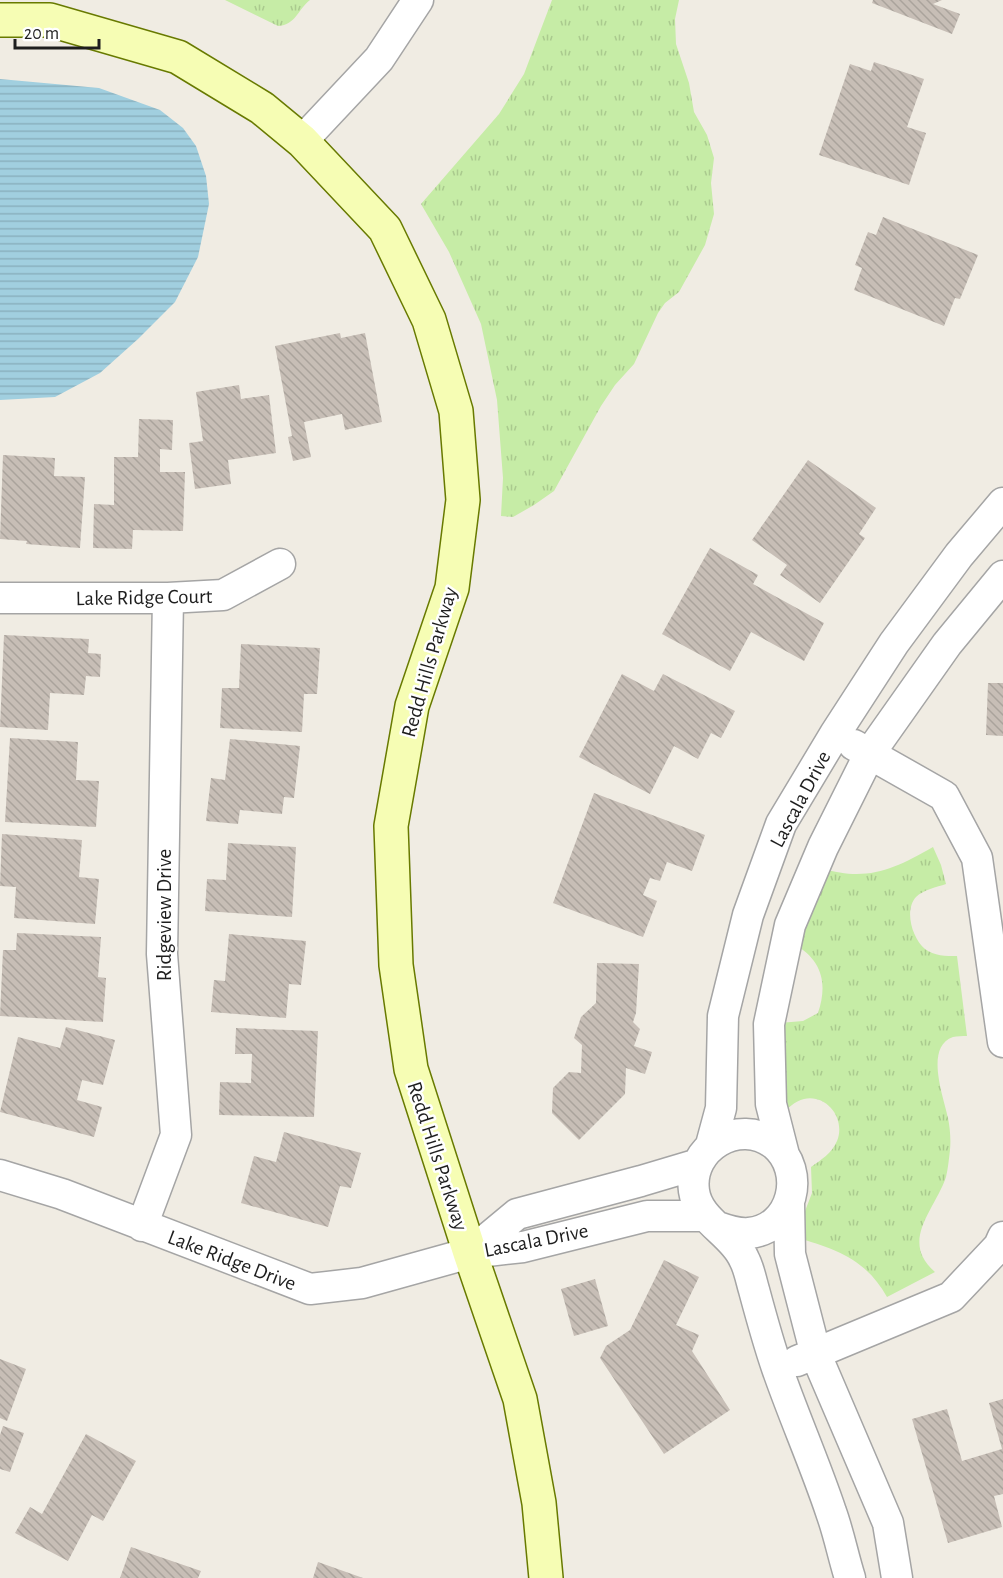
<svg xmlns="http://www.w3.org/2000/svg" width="1003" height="1578" font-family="'Alegreya Sans',sans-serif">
  <defs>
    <pattern id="grass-tufts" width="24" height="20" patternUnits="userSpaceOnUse" patternTransform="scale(1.5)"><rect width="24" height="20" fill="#c6eca6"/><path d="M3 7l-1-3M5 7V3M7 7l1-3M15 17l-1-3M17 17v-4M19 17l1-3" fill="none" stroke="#aaca8e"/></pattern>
    <pattern id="water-rules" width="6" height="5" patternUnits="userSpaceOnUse" patternTransform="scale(1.5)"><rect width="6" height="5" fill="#a1cfdf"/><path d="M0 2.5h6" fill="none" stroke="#8ab1bf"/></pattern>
    <pattern id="building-back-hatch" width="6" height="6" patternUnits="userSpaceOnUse" patternTransform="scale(1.5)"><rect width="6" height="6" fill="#c7beb6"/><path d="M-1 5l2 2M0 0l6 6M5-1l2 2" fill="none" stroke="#aaa39c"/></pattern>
  </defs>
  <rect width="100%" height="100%" fill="#f0ece3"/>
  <path fill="url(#grass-tufts)" d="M225 0H310C298 9 296 25 278 26Z
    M552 0H679L675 19 676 44 689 83 694 112 707 135 714 158 711 183 714 214 705 245 679 292 665 303 658 313 634 364 615 385 601 406 554 491 534 505 513 517 501 516 503 478 497 400 481 324 449 252 421 204 499 114 524 74Z
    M933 847 941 865 946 884C937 887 923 890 916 897 904 910 912 938 925 949 934 956 946 956 957 956L967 1036C963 1036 957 1036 953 1037 924 1047 944 1098 948 1118 950 1128 951 1140 950 1150 949 1158 948 1169 946 1177 935 1210 899 1241 935 1272L887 1297C865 1258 835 1249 795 1237L812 1193 811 1167C821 1160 832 1153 837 1141 846 1119 827 1094 804 1099 795 1101 787 1109 781 1115L779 1023 803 1021 818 1013C828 983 822 960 794 944L821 868C866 882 893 870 933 847Z"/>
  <path fill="url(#water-rules)" d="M0 79 99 88 160 110 183 128 196 146 206 176 209 204 198 257 175 302 138 339 100 373 55 397 0 400Z"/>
  <path fill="url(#building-back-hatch)" d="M873 0H942L933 4 960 14 952 34 872 3Z
    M874 62 924 79 907 127 926 133 909 185 819 155 850 64 871 71Z
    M883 217 978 255 960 299 955 298 944 326 854 290 862 268 855 265 868 232 876 235Z
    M340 333 341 338 365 333 382 422 345 430 342 414 304 422 311 457 293 461 288 437 292 436 275 346Z
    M239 385 241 399 269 395 276 453 228 460 231 484 195 489 189 443 203 441 196 392Z
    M139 419 173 420 172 450 160 449V472H185L183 531 133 530 132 549 93 548 94 504 114 505V457H138Z
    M3 455 55 458 54 476 85 477 80 548 26 544 27 541 0 539Z
    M808 460 876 508 859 534 865 538 820 603 780 575 787 565 752 540Z
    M710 548 758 575 753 584 824 623 804 661 751 632 730 671 662 634Z
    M4 635 89 639 88 653 101 654 100 677 86 676 84 695 50 693 48 730 0 727Z
    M241 644 320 648 317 694H304L302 732 220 728 222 688H239Z
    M622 674 654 691 663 674 735 711 721 738 711 733 698 759 674 746 650 794 579 757Z
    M988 683H1003V736L986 735Z
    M10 738 78 742 76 780 99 781 96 827 5 822Z
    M230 739 300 746 294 798 284 797 282 814 240 810 238 824 206 821 211 778 225 780Z
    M594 793 705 835 692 871 667 862 660 881 650 878 643 895 657 901 643 937 553 903Z
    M2 834 82 840 79 877 99 879 95 924 14 918 16 887 0 886Z
    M228 843 296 847 292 917 205 911 207 879 226 880Z
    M17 933 101 937 98 977 106 978 103 1022 0 1016 3 950H16Z
    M229 934 306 941 301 985 289 984 286 1018 211 1012 214 980 225 981Z
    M597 963 639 964 636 1013 633 1022 640 1029 634 1046 652 1052 645 1074 626 1068 625 1094 579 1140 552 1113 553 1088 569 1072 581 1073 582 1045 574 1038 581 1017 596 1003Z
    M66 1027 115 1040 103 1085 82 1080 77 1100 102 1107 94 1137 0 1112 18 1037 60 1048Z
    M236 1028 318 1031 314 1117 219 1115 220 1082 251 1083 252 1054H235Z
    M284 1132 361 1153 351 1188 340 1186 328 1227 241 1203 254 1156 276 1162Z
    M664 1260 699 1277 676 1325 699 1335 692 1351 730 1410 664 1454 600 1358 606 1346 630 1330Z
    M595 1279 608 1326 574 1336 561 1289Z
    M0 1359 26 1369 7 1421 0 1418Z
    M1003 1399V1494L994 1496 1002 1527 948 1543 912 1419 947 1409 962 1461 1002 1449 989 1403Z
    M3 1426 24 1433 10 1472 0 1469V1435Z
    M86 1434 136 1461 103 1521 92 1515 68 1561 15 1533 30 1507 42 1514Z
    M131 1547 201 1571 198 1578H120Z
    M318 1562 363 1578H313Z"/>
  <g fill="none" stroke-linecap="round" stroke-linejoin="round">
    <defs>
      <path id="street" d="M302 141 379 59 418 0
        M0 598H168L223 595 280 564
        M854 745 944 796 977 858 1003 1042
        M711 1145 721 1108 723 1016 748 915 781 824 835 734 894 643 959 555 1003 503
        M784 1155 771 1104 769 1024 790 925 823 847 870 753 947 644 1003 576
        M0 1175 62 1194 310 1289 362 1283 470 1253 523 1247 647 1216H705
        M789 1203 790 1254 816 1355 888 1523 897 1578
        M142 1226 176 1135 162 954 168 598
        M718 1227C729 1231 738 1234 749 1233 793 1229 807 1171 774 1144 739 1117 688 1148 694 1191 698 1221 733 1233 744 1259 749 1268 751 1280 754 1290 761 1316 768 1342 777 1368 794 1417 815 1464 831 1512 839 1534 843 1556 850 1578
        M470 1253 517 1214 641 1181 698 1164
        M797 1361 951 1297 999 1246 1003 1237"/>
      <path id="secondary" d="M0 20H50L178 57 262 108 302 141 385 229 429 320 456 411 463 500 452 588 412 706 391 826 396 965 411 1069 470 1253 520 1399 539 1503 546 1578"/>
    </defs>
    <use href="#street" stroke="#a5a5a5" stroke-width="33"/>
    <use href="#secondary" stroke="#687a00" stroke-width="36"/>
    <use href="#street" stroke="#fff" stroke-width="30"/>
    <use href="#secondary" stroke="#f6fdb4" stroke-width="33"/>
  </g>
  <g text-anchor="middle" stroke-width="5" stroke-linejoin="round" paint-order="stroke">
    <g font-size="21" fill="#1e1e1e" stroke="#fff">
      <text transform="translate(144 597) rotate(-1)" y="7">Lake Ridge Court</text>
      <text transform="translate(429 662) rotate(-74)" y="7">Redd Hills Parkway</text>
      <text transform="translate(800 799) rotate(-62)" y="7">Lascala Drive</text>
      <text transform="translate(164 915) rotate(-90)" y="7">Ridgeview Drive</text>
      <text transform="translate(438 1156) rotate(72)" y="7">Redd Hills Parkway</text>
      <text transform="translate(536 1240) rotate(-11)" y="7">Lascala Drive</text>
      <text transform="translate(232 1260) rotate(21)" y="7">Lake Ridge Drive</text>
    </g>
  </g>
  <path d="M15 39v9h84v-9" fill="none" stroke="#1e1e1e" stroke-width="3"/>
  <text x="24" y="39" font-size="18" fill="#1e1e1e" stroke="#ffffff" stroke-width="4.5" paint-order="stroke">20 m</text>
</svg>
